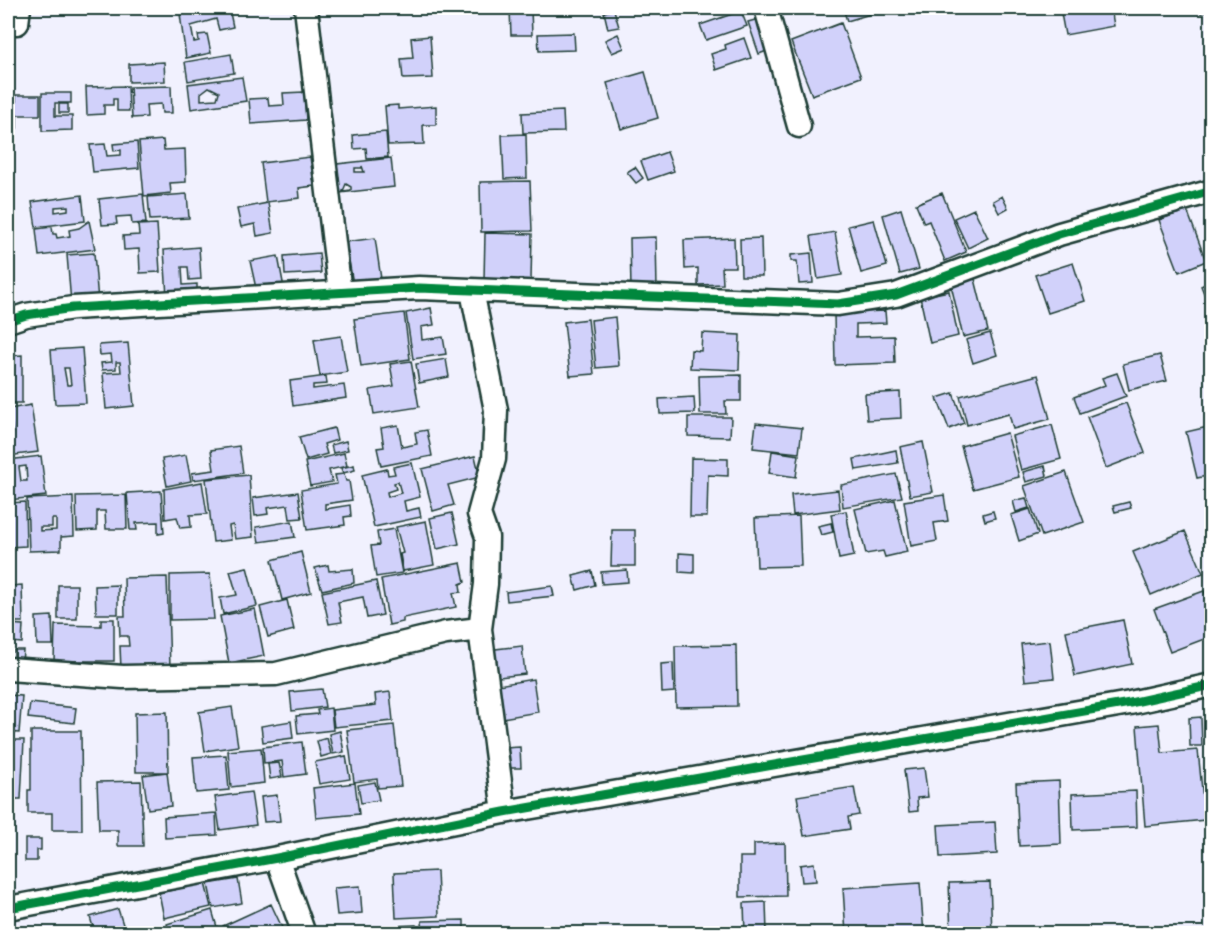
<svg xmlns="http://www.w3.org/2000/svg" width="1219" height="941" font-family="Mali,sans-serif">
  <rect width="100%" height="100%" fill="#f1f1fe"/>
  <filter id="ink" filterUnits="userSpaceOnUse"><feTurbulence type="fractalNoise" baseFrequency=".0167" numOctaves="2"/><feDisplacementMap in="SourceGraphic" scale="12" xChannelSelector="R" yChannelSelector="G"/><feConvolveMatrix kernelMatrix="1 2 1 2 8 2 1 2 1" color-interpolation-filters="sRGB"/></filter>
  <g filter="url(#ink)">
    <path fill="#d1d1fa" stroke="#1f3d34" stroke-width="1.5" fill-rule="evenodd" d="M206 8H229L233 27 219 30 216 19 191 26 194 42 199 41 198 35 207 34 211 53 186 58 180 14Z
      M843 8H890L847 21Z
      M1060 8H1111L1114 26 1065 35Z
      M1199 8H1212V10L1201 13Z
      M510 9H531L532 35H511Z
      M614 10 619 27 608 29 604 12Z
      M741 11 747 26 706 40 700 25Z
      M762 18 772 49 759 54 748 22Z
      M841 23 861 77 812 95 791 42Z
      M574 33 575 50 539 51 538 34Z
      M618 34 624 48 612 53 605 40Z
      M430 36 433 78 403 79 401 59 413 58 411 38Z
      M744 38 751 58 716 70 711 54 726 49 725 45Z
      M231 54 234 73 188 81 185 62Z
      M164 62 165 81 129 82V64Z
      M645 72 658 118 621 129 607 83Z
      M242 77 246 101 191 109 188 84ZM209 87 219 92 217 99 201 100V93Z
      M128 86 129 111H117V99H113V105H104V114L87 115 86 87Z
      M171 86 172 113H162L161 104 146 105 147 117 132 118 130 87Z
      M304 92 306 120 251 124 249 99 268 98 269 106 284 105 283 93Z
      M42 93H71V103H55V116H72V130L42 131Z
      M16 95H40V115H16Z
      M59 104H68V113H59Z
      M398 105V109L436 106V125H423L424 144 388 145 385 106Z
      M563 111 564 132 523 133 522 113Z
      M8 117H17V128H8Z
      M386 132 388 157 367 159 366 148 354 149 353 135Z
      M526 134 527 178 504 179 502 135Z
      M163 140 164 150 185 149 186 182 170 183 171 193 144 196 139 142Z
      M137 142 139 168 93 172 90 145 105 144 107 156 121 155V150L114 151 113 144Z
      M667 152 674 171 648 180 641 161Z
      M310 157 314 186 299 188 300 198 266 202 261 163Z
      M391 158 394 187 340 193 337 164ZM362 166 364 172H355V168H362ZM346 184 351 187V190L343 191Z
      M635 167 643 178 636 183 627 172Z
      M530 181 532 231 481 232 480 182Z
      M942 193 966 252 945 261 929 221 924 223 916 204Z
      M143 194 146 223 132 224 131 216 116 217 117 224 102 225 99 199Z
      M187 194 189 218 150 220 148 197Z
      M82 195 85 221 36 227 32 202ZM68 206V210L55 212V207Z
      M1002 196 1008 208 999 213 993 201Z
      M268 203 273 233 257 236 255 224 241 227 237 209Z
      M901 209 919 269 900 274 883 215Z
      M974 209 988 238 968 248 954 218Z
      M1187 210 1206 261 1179 272 1159 220Z
      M874 220 887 266 861 273 848 226Z
      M89 221 95 249 39 256 36 229 52 227 53 234H56L57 238 70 236 69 230 79 228Z
      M157 224 160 272 140 273 139 249 124 250 123 236 139 235 138 225Z
      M835 232 842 275 818 279 811 236Z
      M485 233 532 234 531 280H484Z
      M656 237 657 290 631 291 630 238Z
      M375 238 381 279 353 284 346 242Z
      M734 238 735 267H722L723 284 698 285V268L685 269 684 240Z
      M761 238 762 276H741L740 239Z
      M199 247 201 279 189 280 188 267H182L183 285 197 284V295L167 297 164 250Z
      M94 253 98 301 71 303 67 255Z
      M319 253 321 273 285 275 284 256Z
      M811 253 813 283 799 284 797 261H791V255Z
      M278 256 284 288 257 293 250 261Z
      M1212 262V276L1206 264Z
      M1073 263 1085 301 1048 313 1035 275Z
      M975 279 988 331 963 337 951 285Z
      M1212 281V313L1201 286Z
      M949 291 958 336 930 343 920 297Z
      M431 308 434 325 421 327 422 340 443 337 446 354 413 359 406 313Z
      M885 311 886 323 856 324V337L894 336 895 363 835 365 834 313Z
      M404 313 410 359 361 366 354 319Z
      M615 317 619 366 596 368 591 320Z
      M588 319 594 374 570 376 564 322Z
      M702 333 740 335 739 370 690 368 691 350 701 351Z
      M990 333 997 355 973 363 966 340Z
      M341 336 347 372 320 376 314 340Z
      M128 343 134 406 106 409 103 373 121 372 120 362H116V369L102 370 101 363 112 362 111 354 100 355 99 345Z
      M82 348 86 403 55 404 51 350ZM64 368H69L71 385H67Z
      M22 355V403H8V356Z
      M1160 355 1167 381 1129 390 1123 364Z
      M446 359 449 377 419 383 416 364Z
      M411 361 419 407 374 414 370 390 394 386 390 364Z
      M1117 373 1126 396 1080 413 1074 397 1105 385 1102 378Z
      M741 375V401H725L726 414H700L699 376Z
      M1038 375 1050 419 1013 429 1009 414 967 425 960 396Z
      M326 376 327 384 313 385V389L344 385 346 398 293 406 290 381Z
      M900 392 901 418 867 420 865 394Z
      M953 393 964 423 949 429 937 398Z
      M694 397 695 413 660 414 659 399Z
      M1126 403 1145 453 1106 468 1087 417Z
      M31 405 38 452 8 456V433H13L9 409Z
      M688 417H731L730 437 688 436Z
      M756 423 802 428 799 453 753 448Z
      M398 425 402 447 417 444 415 432 427 430 432 456 381 466 377 448 384 447 381 428Z
      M1052 425 1061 459 1021 470 1012 436Z
      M1212 426V475L1197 478 1186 432Z
      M334 428 337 440 324 444 327 454 306 460 299 437Z
      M1007 433 1019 477 973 489 961 446Z
      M346 441 348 450 333 453 331 445Z
      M923 442 933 492 910 496 900 447Z
      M239 446 243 473 193 480 192 473 214 470 211 450Z
      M896 450 898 463 856 470 854 459Z
      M772 451 799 455 796 477 769 473Z
      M344 453 347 466 329 470 332 482 310 486 305 462Z
      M186 455 191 481 167 486 162 459Z
      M41 456 46 496 8 500V460ZM26 466 27 481H21L19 467Z
      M475 456 480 477 448 485 454 505 433 511 422 469Z
      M691 458 728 459V476L708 475 707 517H690Z
      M412 463 420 497 404 501 406 511 419 508 421 517 374 527 362 475 387 469 388 475 395 474 393 467ZM398 482 401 493 388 497 387 492 396 489 394 483Z
      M354 465 355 470 343 473 341 468Z
      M1045 466 1047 476 1026 482 1023 472Z
      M1066 472 1084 522 1042 536 1024 486Z
      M344 474 346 481H349L352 500 325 504V509L350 505 351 516 344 517 345 525 307 530 301 490 337 484 335 475Z
      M896 474 902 497 843 507 841 485Z
      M249 475 253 537 235 539 233 525 229 526 231 540 213 542 206 479Z
      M202 482 207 514 190 515 191 527 180 528 177 517 165 519 164 489Z
      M838 490 840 509 793 515 791 495Z
      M161 491 164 533 158 534V522L136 523 137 530H130L127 493Z
      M298 492 302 518 290 519 288 505 267 508 268 514 255 516 253 498Z
      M126 495 127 529H106L105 511H97V530L77 531 76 496Z
      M944 495 948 521 934 523 937 541 911 546 904 501Z
      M73 497 74 536 61 537V550L29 551 27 499ZM52 519H56V530L40 531V527H52Z
      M1026 498 1029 508 1016 512 1013 501Z
      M895 500 907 552 885 557 883 551 866 554 855 509Z
      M25 502 26 546 8 547V503Z
      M1129 502 1131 508 1115 512 1113 506Z
      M1030 509 1038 534 1019 541 1011 515Z
      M846 511 854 556 839 559 831 514Z
      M993 511 995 518 985 521 983 514Z
      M452 513 459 544 437 549 430 518Z
      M799 516 801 566 757 567 755 518Z
      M292 521 295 537 259 542 256 527Z
      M426 521 434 565 403 571 400 554 403 553 396 527Z
      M831 523 833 532 821 535 818 526Z
      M394 529 402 573 376 577 371 546 379 545 377 532Z
      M612 530H635V566H611Z
      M1185 531 1203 573 1151 595 1133 552Z
      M301 552 311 592 282 600 272 560Z
      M679 553 694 554V573L679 572Z
      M461 563 465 582 460 584 461 592 453 593 456 607 403 618V622L389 625 381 579Z
      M328 565 329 571 353 569 354 583 322 590 315 568Z
      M247 567 257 606 223 614 220 598 237 595 230 571Z
      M627 570 628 582 602 584 601 572Z
      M592 571 595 585 577 590 573 576Z
      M210 574 214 619 170 620V575Z
      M167 577 170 667 121 669 120 646H129L128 636H120L119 616H125L124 578Z
      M376 581 383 615 367 618 363 597 338 602 342 622 329 624 322 592Z
      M22 585 23 622H8V586V608H11V586Z
      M58 585H77V619H58Z
      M118 585V614H96L95 586Z
      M552 586 554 596 507 601 506 592Z
      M1204 591 1212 612V636L1170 652 1154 609Z
      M287 600 294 630 268 637 260 607Z
      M255 609 264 656 229 663 220 616Z
      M52 616 53 645H37L36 617Z
      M101 619H114V661H54L55 625 101 626Z
      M1123 620 1132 664 1075 676 1066 631Z
      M8 624 23 625 22 643 11 642 10 661H14V650H23L22 664 8 663Z
      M1050 641 1054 678 1025 681 1021 644Z
      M736 645 737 706 676 707 675 646Z
      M522 646 525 674 490 678 487 650Z
      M673 663 674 692 662 693 661 664Z
      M533 679 538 712 497 719 492 686Z
      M322 689 325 707 292 711 290 692Z
      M390 692 393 721 334 727 332 710 376 705 375 694Z
      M8 695 22 696 19 733 8 732Z
      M30 703 76 708 74 723 28 718Z
      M232 707 238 746 205 751 199 712Z
      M331 708 333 730 298 734 296 716 318 714 317 710Z
      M167 712 168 772H136L135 713Z
      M1201 717 1202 746H1190L1189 718Z
      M291 721 293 738 263 742 261 726Z
      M1159 724 1162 753 1198 750 1205 820 1145 826 1137 726Z
      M394 725 401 786 378 788 377 779 354 782 347 730Z
      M31 731H81L82 830H52V813H28V790H31Z
      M340 731 344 752 333 754 329 734Z
      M327 738 331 754 321 757 317 741Z
      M8 740H24L21 799H8Z
      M302 742 306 774 284 777 282 761 264 763 263 747Z
      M520 747 521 768H505L504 748Z
      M261 748 264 783 231 787 228 751Z
      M226 755 229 790 196 793 193 757Z
      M346 756 350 779 319 784 315 762Z
      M279 763 282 777 270 779 268 764Z
      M924 768 928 797 917 798 918 811 909 812 904 770Z
      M167 772 171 806 148 809 143 775Z
      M141 781 143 846H118V830H99L97 782Z
      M1059 781 1061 844 1019 846 1016 783Z
      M375 782 379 800 361 803 358 785Z
      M355 783 359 814 316 818 313 788Z
      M854 787 859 815 848 817 850 829 804 836 797 796Z
      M1136 791 1137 827 1073 830 1072 794Z
      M251 792 256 825 220 830 215 797Z
      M277 795 280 821 264 822 261 797Z
      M216 813 217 835 165 838 164 817Z
      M995 822 997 854 940 857 938 825Z
      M25 839H41V850H37V861H25Z
      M785 843 786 896 740 897V857H754V844Z
      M814 863 816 881 802 882 800 865Z
      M437 871 439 916 396 918 394 873Z
      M238 879 242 903 213 908 208 884Z
      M990 882 992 934H951L949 883Z
      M205 883 211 907 164 918 159 893Z
      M920 883 924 934H846L843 888Z
      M360 886 362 913 337 915 334 888Z
      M766 902 767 934H745L744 903Z
      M271 904 285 934H226L223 926Z
      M118 909 126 934H95L90 917Z
      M212 910 219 934H170L167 924Z
      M464 920V934H423L422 921Z
      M416 925 417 934H396V926Z"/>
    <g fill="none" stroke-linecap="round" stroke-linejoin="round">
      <defs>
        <path id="minor" d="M306 8 340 293
          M766 8 799 126
          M17 23 19 8
          M472 291 496 410 494 459 479 514 487 537 486 584 480 629 504 812
          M8 321 26 315 73 308 419 288 838 304 896 295 1059 234 1212 191
          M8 669 123 677 276 674 446 633 480 629
          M277 858 304 934
          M8 908 277 858 504 812 1130 703 1212 685"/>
      </defs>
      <use href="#minor" stroke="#1f3d34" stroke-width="27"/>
      <use href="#minor" stroke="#fff" stroke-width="22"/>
      <defs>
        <path id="cycleway" d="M8 321 26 315 73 308 419 288 838 304 896 295 1059 234 1212 191
          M8 908 277 858 504 812 1130 703 1212 685"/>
      </defs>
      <use href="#cycleway" stroke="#fff" stroke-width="13"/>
      <use href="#cycleway" stroke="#00873e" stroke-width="9"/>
    </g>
  </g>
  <rect width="1219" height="941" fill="none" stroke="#fff" stroke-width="30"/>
  <rect x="15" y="15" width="1189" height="911" fill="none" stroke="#1f3d34" stroke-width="2" filter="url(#ink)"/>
</svg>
